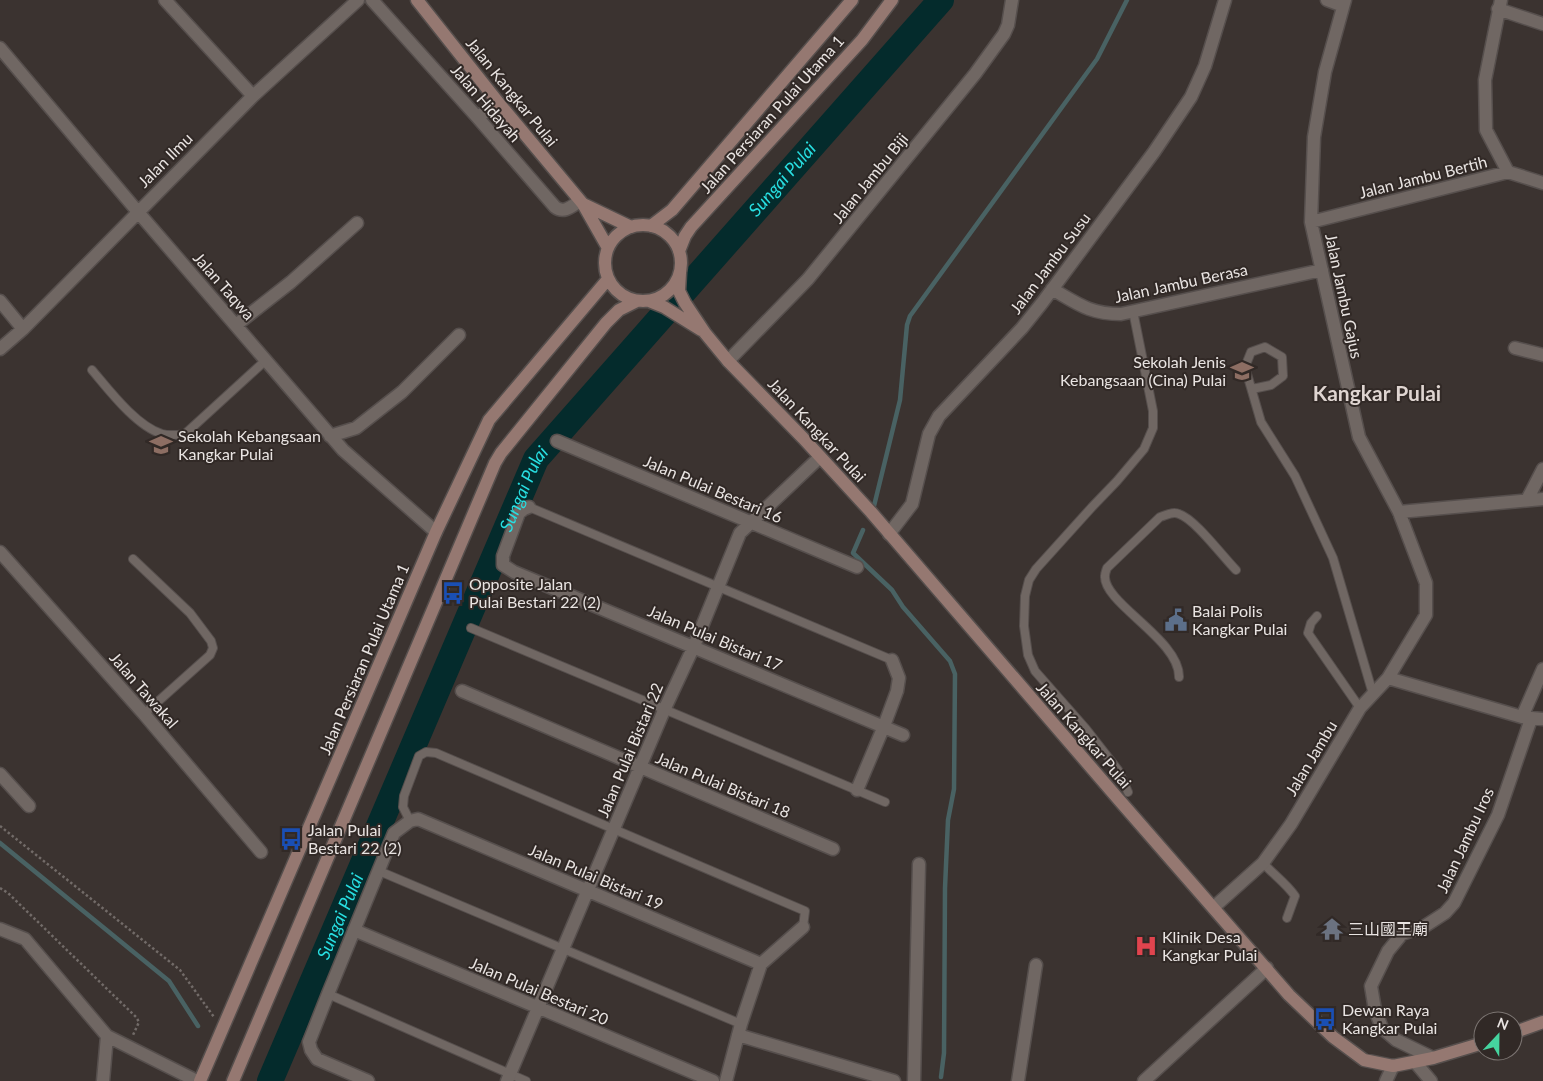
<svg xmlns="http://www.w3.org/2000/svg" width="1543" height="1081" font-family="Lato,'Noto Sans SC',sans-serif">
  <rect width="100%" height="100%" fill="#3b3330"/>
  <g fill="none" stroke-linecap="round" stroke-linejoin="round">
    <path stroke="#496263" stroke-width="4.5" d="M873 510 900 400 907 325 910 316 1097 59 1127 0
      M863 530 853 553 892 590 903 607 950 661 955 674 954 789 948 820 945 888 944 1053 941 1077
      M0 843 169 981 198 1026"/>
    <path stroke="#042b2c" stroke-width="26" id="s1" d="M270 1081 536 459 941 0"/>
    <defs>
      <path id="lane" d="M92 370C109 390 136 426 162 434 170 436 177 435 185 434L266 360
        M1252 389 1271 385 1283 376 1282 357 1265 347 1251 352 1245 367 1261 422 1295 476 1333 558 1373 694
        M529 507 892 660
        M133 559 190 613 211 641 213 648 210 655 144 714
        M1317 616 1311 623 1308 633 1360 708
        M471 628 885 802
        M1179 677C1180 640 1103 603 1105 576 1105 573 1106 571 1107 568L1160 517C1167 515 1173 511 1179 514 1195 519 1223 557 1236 570
        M1128 792 1118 770 1086 729 1035 671 1028 655 1024 626 1025 596 1029 580 1036 569 1092 507 1117 481 1144 449 1153 428V411L1133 311
        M410 821 403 807 404 796 419 756 426 752 436 753 805 911 803 927
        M1263 863C1274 875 1286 883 1295 896L1287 918
        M379 871 741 1024
        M328 994 526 1081"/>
      <path id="street" d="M165 0 253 96
        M372 0 478 118 555 207C564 214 572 206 580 201
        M1327 0 1343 6
        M1501 0 1485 80 1486 130 1508 172
        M1498 9 1543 24
        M0 48 138 212 343 450 436 532
        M478 118 497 101
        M1311 222 1508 172 1543 183
        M1052 289C1078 304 1090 314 1121 314L1322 270
        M0 301 23 329
        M236 325 291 282 357 223
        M1515 348 1543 355
        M0 349 23 329 253 96 358 0
        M728 361 808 279 975 74 1004 34 1008 25 1012 0
        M330 436 356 428 402 392 459 335
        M557 441 857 567
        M1527 500 1543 469
        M529 507 524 509 519 513 503 556V565L514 572 903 735
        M1399 512 1543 499
        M889 534 912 504 929 434 939 416 1022 328 1042 303 1154 152 1191 97 1205 66 1225 0
        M0 552 144 714 261 852
        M1388 678 1522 717 1543 719
        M462 691 833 849
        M1522 717 1543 669
        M0 774 29 806
        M857 790 884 726 897 691 899 678 892 660
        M1214 907 1263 863 1291 824 1360 708 1388 678 1426 615V583L1399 512 1359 437 1311 222 1314 137 1325 72 1345 0
        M0 929 25 939 107 1036 197 1081
        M354 930 713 1081
        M738 1035 894 1081
        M1433 1058 1396 1040 1382 1028 1375 1010 1371 986 1388 951 1402 934 1425 926 1445 913 1454 903 1498 815 1531 719
        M1415 1062 1431 1081
        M103 1081 107 1036
        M368 1081 317 1059 311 1050 309 1042 328 994 394 833 410 821 418 819 761 964
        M507 1081 665 708 694 646 740 533 820 457
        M726 1081 741 1024 761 964 803 927
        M914 1081 919 864
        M1018 1081 1036 965
        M1144 1081 1267 968
        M1386 1081 1393 1066"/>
      <path id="secondary" d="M417 0 497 101 583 204 608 248
        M583 204 631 227
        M605 263a38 38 0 1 1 76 0a38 38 0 1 1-76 0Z
        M651 226 672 210 852 0
        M679 251 685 236 691 227 862 40 892 0
        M680 273 679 291 685 303 705 333 728 361 803 438 871 512 1120 801 1289 995 1333 1037 1364 1060 1393 1066 1433 1058 1483 1043
        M649 301 664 307 701 330
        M1513 1033 1543 1022
        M200 1081 436 532 489 420 608 279
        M233 1081 495 463 501 453 606 323 619 310 637 301"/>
    </defs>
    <use href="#lane" stroke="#564f4d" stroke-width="10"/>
    <use href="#street" stroke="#564f4d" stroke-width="15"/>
    <use href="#secondary" stroke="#564f4d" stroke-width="15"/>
    <path stroke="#726b68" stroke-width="2.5" stroke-dasharray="2.5 2.5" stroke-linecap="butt" d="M0 826 180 970 214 1017
      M0 888 8 893 136 1017 139 1022 133 1035"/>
    <use href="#lane" stroke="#706763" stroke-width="8"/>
    <use href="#street" stroke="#706763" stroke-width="12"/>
    <use href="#secondary" stroke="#957871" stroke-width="12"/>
  </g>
  <defs>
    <symbol id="school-bare" viewBox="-9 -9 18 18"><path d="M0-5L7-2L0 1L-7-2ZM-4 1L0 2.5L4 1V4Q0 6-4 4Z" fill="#8d6e63" stroke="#312926" stroke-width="2.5" paint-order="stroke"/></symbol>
    <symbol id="bus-bare" viewBox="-9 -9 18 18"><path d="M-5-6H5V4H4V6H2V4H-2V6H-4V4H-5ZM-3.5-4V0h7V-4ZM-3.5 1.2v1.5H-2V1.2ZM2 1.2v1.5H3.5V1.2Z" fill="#1a4fb4" stroke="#312926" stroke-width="2.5" paint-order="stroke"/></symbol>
    <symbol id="civic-bare" viewBox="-9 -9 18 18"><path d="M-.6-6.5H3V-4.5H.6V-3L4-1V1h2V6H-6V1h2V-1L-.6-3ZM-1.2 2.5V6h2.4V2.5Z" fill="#5c6f8a" stroke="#312926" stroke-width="2.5" paint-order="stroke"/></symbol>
    <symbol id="temple-bare" viewBox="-9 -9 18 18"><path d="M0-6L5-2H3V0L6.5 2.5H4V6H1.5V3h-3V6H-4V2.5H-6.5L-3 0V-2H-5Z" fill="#6b7280" stroke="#312926" stroke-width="2.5" paint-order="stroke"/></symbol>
    <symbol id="hospital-bare" viewBox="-9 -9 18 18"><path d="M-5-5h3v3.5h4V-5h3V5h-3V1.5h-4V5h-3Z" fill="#e0444e" stroke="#312926" stroke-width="2.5" paint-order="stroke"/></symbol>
  </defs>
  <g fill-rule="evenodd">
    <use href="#school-bare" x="1226" y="355" width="32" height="32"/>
    <use href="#school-bare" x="145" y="429" width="32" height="32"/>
    <use href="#bus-bare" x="437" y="577" width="32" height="32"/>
    <use href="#civic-bare" x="1160" y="604" width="32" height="32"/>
    <use href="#bus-bare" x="275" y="823" width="32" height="32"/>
    <use href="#temple-bare" x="1316" y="913" width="32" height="32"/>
    <use href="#hospital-bare" x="1130" y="930" width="32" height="32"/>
    <use href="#bus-bare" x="1309" y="1003" width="32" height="32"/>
  </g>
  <g text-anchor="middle" stroke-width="4" stroke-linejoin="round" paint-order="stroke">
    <g font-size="16" fill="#e9e4e2" stroke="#312926">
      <text transform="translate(512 92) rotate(51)" y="6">Jalan Kangkar Pulai</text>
      <text transform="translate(486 103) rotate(49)" y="6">Jalan Hidayah</text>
      <text transform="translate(772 114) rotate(-48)" y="6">Jalan Persiaran Pulai Utama 1</text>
      <text transform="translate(165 160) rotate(-45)" y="6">Jalan Ilmu</text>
      <text transform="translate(1423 177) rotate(-14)" y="6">Jalan Jambu Bertih</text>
      <text transform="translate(870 178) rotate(-51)" y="6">Jalan Jambu Biji</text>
      <text transform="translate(1050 263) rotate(-53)" y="6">Jalan Jambu Susu</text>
      <text transform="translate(1181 283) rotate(-12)" y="6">Jalan Jambu Berasa</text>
      <text transform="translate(224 286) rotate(49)" y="6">Jalan Taqwa</text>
      <text transform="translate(1344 296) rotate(78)" y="6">Jalan Jambu Gajus</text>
      <text transform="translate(817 430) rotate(47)" y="6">Jalan Kangkar Pulai</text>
      <text transform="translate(713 489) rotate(23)" y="6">Jalan Pulai Bestari 16</text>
      <text transform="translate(715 638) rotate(23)" y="6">Jalan Pulai Bistari 17</text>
      <text transform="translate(364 659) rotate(-67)" y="6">Jalan Persiaran Pulai Utama 1</text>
      <text transform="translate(144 690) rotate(49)" y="6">Jalan Tawakal</text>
      <text transform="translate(1084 735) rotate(49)" y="6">Jalan Kangkar Pulai</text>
      <text transform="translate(630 750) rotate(-67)" y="6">Jalan Pulai Bistari 22</text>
      <text transform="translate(1311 758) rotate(-59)" y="6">Jalan Jambu</text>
      <text transform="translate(723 785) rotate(23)" y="6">Jalan Pulai Bistari 18</text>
      <text transform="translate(1465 840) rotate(-65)" y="6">Jalan Jambu Iros</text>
      <text transform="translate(596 877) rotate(23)" y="6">Jalan Pulai Bistari 19</text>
      <text transform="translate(539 991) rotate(23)" y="6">Jalan Pulai Bestari 20</text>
    </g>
    <g font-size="16" fill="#e9e4e2" stroke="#312926" text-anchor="start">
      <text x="1226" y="368" text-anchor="end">Sekolah Jenis<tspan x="1226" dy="18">Kebangsaan (Cina) Pulai</tspan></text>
      <text x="178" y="442">Sekolah Kebangsaan<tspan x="178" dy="18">Kangkar Pulai</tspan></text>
      <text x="469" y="590">Opposite Jalan<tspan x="469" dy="18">Pulai Bestari 22 (2)</tspan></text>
      <text x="1192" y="617">Balai Polis<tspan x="1192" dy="18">Kangkar Pulai</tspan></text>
      <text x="308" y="836">Jalan Pulai<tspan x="308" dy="18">Bestari 22 (2)</tspan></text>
      <text x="1348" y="935">三山國王廟</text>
      <text x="1162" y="943">Klinik Desa<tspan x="1162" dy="18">Kangkar Pulai</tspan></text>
      <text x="1342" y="1016">Dewan Raya<tspan x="1342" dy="18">Kangkar Pulai</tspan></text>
    </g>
    <g font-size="18" font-style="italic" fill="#28dee1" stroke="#312926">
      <text dy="6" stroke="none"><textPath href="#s1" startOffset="1049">Sungai Pulai</textPath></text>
      <text dy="6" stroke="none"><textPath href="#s1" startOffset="644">Sungai Pulai</textPath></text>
      <text dy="6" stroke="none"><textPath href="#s1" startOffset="179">Sungai Pulai</textPath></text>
    </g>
    <g font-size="21" font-weight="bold" fill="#dfd5d1" stroke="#312926">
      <text x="1377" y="401">Kangkar Pulai</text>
    </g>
  </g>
  <g transform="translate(1498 1036) rotate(22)"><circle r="24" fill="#312926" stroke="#7b7471"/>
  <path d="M0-4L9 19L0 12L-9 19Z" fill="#45d49f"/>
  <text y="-8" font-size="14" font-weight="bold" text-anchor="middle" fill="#e9e4e2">N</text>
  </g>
</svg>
